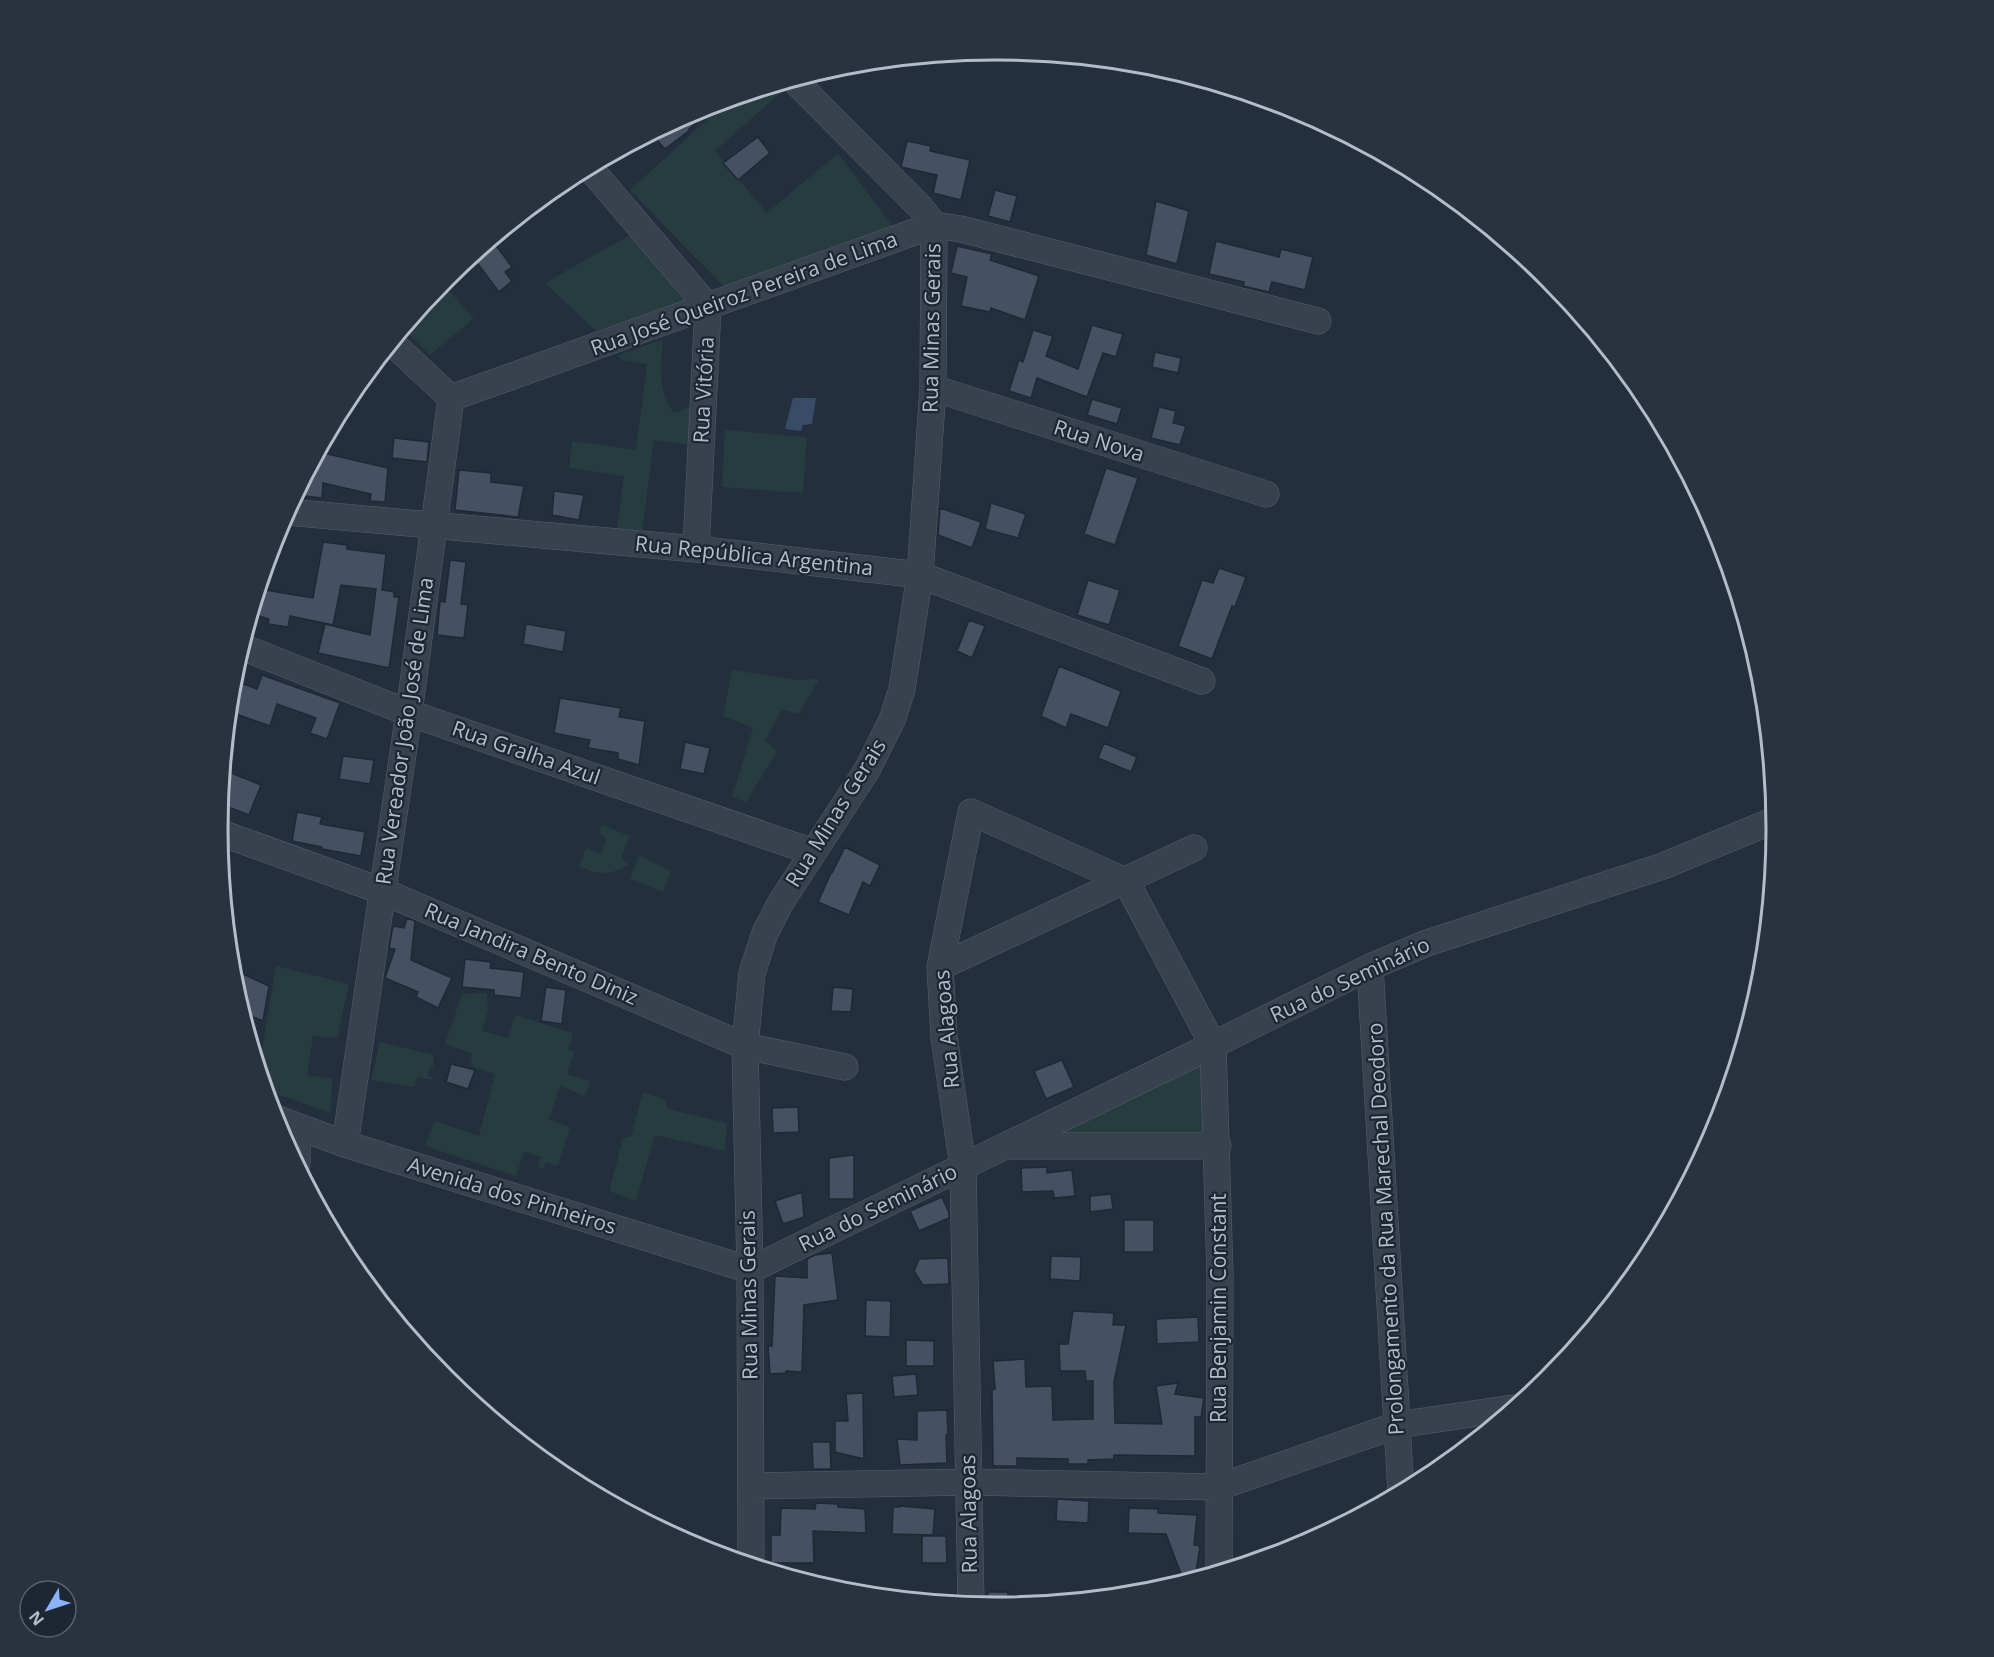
<svg xmlns="http://www.w3.org/2000/svg" width="1994" height="1657" font-family="'Open Sans',sans-serif">
  <rect width="100%" height="100%" fill="#242f3e"/>
  <path fill="#263c3f" d="M774 86 780 93 715 151 767 213 838 153 892 226 724 287 630 190 730 99Z
    M635 232 693 301 596 331 545 283Z
    M442 283 474 318 430 355 404 329Z
    M663 339C661 365 657 391 674 413L695 405 690 445 654 440 642 532 617 529 624 476 569 468 572 441 636 450 647 364 621 360 619 355Z
    M725 430 807 437 803 493 722 487Z
    M732 670 799 680 819 679 799 714 782 710 765 740 777 752 746 802 732 797 753 728 723 716Z
    M602 825 630 836 621 858 629 865C605 876 603 876 579 866L586 848 601 854 607 838 599 834Z
    M639 855 671 871 663 892 630 879Z
    M276 966 349 984 337 1038 313 1036 307 1075 332 1079 331 1113 266 1090 259 1068Z
    M487 993 488 1011 482 1031 508 1038 515 1015 573 1033 568 1050 574 1052 567 1074 590 1081 585 1097 560 1085 549 1120 570 1127 558 1166 546 1162 544 1169 538 1167 541 1157 524 1152 516 1176 425 1146 435 1121 479 1136 495 1074 471 1066 472 1053 445 1044 462 994Z
    M380 1042 434 1055 433 1067 429 1069 428 1076 432 1077 433 1080 418 1077 414 1087 371 1080Z
    M1204 1055V1137L1055 1141 1046 1131Z
    M643 1092 665 1100 668 1109 727 1123 725 1151 655 1135 636 1201 609 1191 623 1138 631 1136Z"/>
  <path fill="#394c67" d="M793 398H816L812 424 803 425 801 431 785 429Z"/>
  <path fill="#455162" stroke="#1f2835" stroke-width="1.5" d="M696 110 702 118 689 129 690 130 665 149 655 138 681 119Z
    M758 137 770 153 738 180 723 163Z
    M907 141 931 146 930 151 970 160 961 200 933 193 937 175 901 167Z
    M995 190 1017 196 1010 222 988 216Z
    M1156 201 1189 211 1177 264 1146 255Z
    M492 240 512 267 505 272 512 281 499 292 472 256Z
    M1216 241 1279 257 1281 249 1313 257 1305 290 1272 282 1269 292 1243 286 1244 282 1209 274Z
    M957 246 992 254 990 260 1039 276 1025 320 991 308 990 312 961 306 967 277 951 273Z
    M1092 325 1123 334 1116 357 1103 353 1087 397 1037 378 1031 398 1009 391 1019 360 1023 362 1033 330 1053 336 1046 356 1078 369Z
    M1155 352 1181 358 1178 373 1152 367Z
    M1092 399 1122 408 1117 424 1087 415Z
    M1159 407 1176 411 1173 423 1186 426 1180 445 1151 438Z
    M394 438 429 442 427 462 392 458Z
    M319 452 388 468 385 502 370 501 371 494 323 483 322 498 296 495Z
    M1106 468 1138 478 1115 545 1084 534Z
    M459 470 491 473V482L524 486 518 517 455 510Z
    M554 491 584 495 579 520 552 515Z
    M991 503 1026 514 1018 538 985 529Z
    M940 508 981 522 972 548 938 535Z
    M323 542 347 545V549L386 554 382 590 394 592V597H399L389 668 318 653 325 624 370 635 376 589 341 585 333 625 290 616 288 627 268 624 269 619 252 614 259 589 313 598Z
    M450 560 466 562 461 604 468 605 464 638 437 635 440 601 445 602Z
    M1219 568 1246 577 1235 607 1232 606 1212 659 1178 646 1202 580 1213 583Z
    M1088 580 1120 590 1109 625 1077 615Z
    M969 620 985 626 972 658 957 651Z
    M526 624 566 631 563 652 523 644Z
    M1059 666 1121 691 1108 728 1071 714 1066 728 1041 716Z
    M262 675 340 703 327 739 310 733 316 718 277 704 270 726 230 712 233 680 257 689Z
    M560 698 621 708 619 717 645 721 639 765 618 759V753L588 748 590 740 554 733Z
    M685 742 710 748 704 774 680 769Z
    M1104 743 1137 757 1131 772 1098 758Z
    M343 756 374 760 370 784 339 779Z
    M224 770 261 785 249 815 220 804Z
    M297 812 322 817 320 824 365 832 361 856 322 849V847L292 841Z
    M845 847 880 865 870 886 863 882 849 915 818 902 831 873H832Z
    M407 918 415 921 411 960 452 978 438 1008 416 997 418 992 385 978 395 949 389 948 393 926 404 928Z
    M465 959 491 962 490 968 524 972 521 998 494 995V990L462 987Z
    M232 969 269 986 263 1021 243 1013 233 980Z
    M546 987 566 990 562 1024 541 1021Z
    M833 987 853 989 851 1012 831 1011Z
    M1062 1060 1074 1087 1046 1099 1034 1071Z
    M451 1064 475 1070 468 1089 446 1082Z
    M798 1107 799 1132 773 1133 772 1108Z
    M854 1155V1199H829V1158Z
    M1047 1167V1173L1072 1170 1075 1196 1054 1198 1053 1191 1022 1192 1021 1168Z
    M802 1192 804 1217 783 1224 775 1201Z
    M1111 1194 1113 1209 1090 1212V1196Z
    M942 1197 949 1213V1218L919 1231 910 1211Z
    M1124 1220H1154V1252H1124Z
    M832 1253 838 1300 804 1305 802 1372 786 1371V1373L770 1374 768 1346H772L775 1276 807 1278V1259L815 1255Z
    M1051 1256 1081 1257 1080 1281 1050 1279Z
    M948 1258 949 1284 923 1285 914 1271 919 1259Z
    M866 1300 891 1301 890 1337 865 1336Z
    M1073 1311 1114 1313 1113 1325H1126L1114 1382 1115 1423 1162 1424 1156 1386 1178 1383 1175 1394 1204 1398 1201 1417H1195V1456L1114 1455V1459L1088 1460V1464H1068V1459L1017 1458V1466H993L992 1390 995 1389 993 1361 1025 1359 1026 1387 1052 1386 1053 1420 1093 1419V1381H1086L1085 1371H1060L1059 1344H1068Z
    M1198 1317 1199 1342 1157 1344 1156 1319Z
    M906 1340 934 1341V1366H906Z
    M916 1374 918 1395 894 1397 892 1376Z
    M863 1393 864 1459 835 1452V1421H848L846 1394Z
    M947 1410 948 1435H946L947 1463 900 1465 897 1439 917 1440V1411Z
    M812 1442H830L831 1469H813Z
    M1057 1499 1089 1501 1088 1523 1056 1521Z
    M816 1503 838 1504V1507L865 1509 866 1533 813 1531 814 1563H771V1535H780L781 1508 815 1509Z
    M900 1506 935 1509 933 1535 892 1534 893 1507H900Z
    M1129 1508 1158 1509V1513L1197 1515 1194 1545 1200 1546 1195 1578 1184 1582 1166 1534 1128 1533Z
    M922 1536H946L947 1563H922Z
    M988 1592H1008V1606H986Z"/>
  <g fill="none" stroke-linecap="round" stroke-linejoin="round">
    <defs>
      <path id="minor" d="M589 167 708 307 696 549
        M933 388 1266 494
        M451 398 934 225 961 229 1318 321
        M287 512 696 549 920 575 1202 681
        M242 647 409 713 813 852
        M218 832 382 891 745 1046 845 1067
        M940 967 1194 848
        M1370 967 1401 1492
        M275 1118 345 1144 750 1270
        M345 1144 409 713 451 398 392 343
        M1009 1146H1218
        M297 1163V1126
        M750 1270 1213 1045 1370 967 1427 943 1663 866 1775 820
        M751 1486 970 1482 1219 1487 1397 1425 1513 1408
        M751 1564 750 1270 745 1046 752 973 765 933 781 902 867 770 892 720 902 689 920 575 933 388 934 225 921 208 794 80
        M971 1605 963 1167 944 1037 940 967 971 812 1126 881 1213 1045 1220 1274 1219 1571"/>
    </defs>
    <use href="#minor" stroke="#565f6c" stroke-width="27"/>
    <use href="#minor" stroke="#38414e" stroke-width="26"/>
  </g>
  <g text-anchor="middle" stroke-width="4.5" stroke-linejoin="round" paint-order="stroke">
    <g font-size="21" fill="#b4bcc9" stroke="#1d2633">
      <text transform="translate(744 294) rotate(-20)" y="7">Rua José Queiroz Pereira de Lima</text>
      <text transform="translate(932 328) rotate(-89)" y="7">Rua Minas Gerais</text>
      <text transform="translate(704 390) rotate(-87)" y="7">Rua Vitória</text>
      <text transform="translate(1099 441) rotate(18)" y="7">Rua Nova</text>
      <text transform="translate(754 556) rotate(6)" y="7">Rua República Argentina</text>
      <text transform="translate(405 731) rotate(-82)" y="7">Rua Vereador João José de Lima</text>
      <text transform="translate(526 753) rotate(19)" y="7">Rua Gralha Azul</text>
      <text transform="translate(836 813) rotate(-58)" y="7">Rua Minas Gerais</text>
      <text transform="translate(531 954) rotate(23)" y="7">Rua Jandira Bento Diniz</text>
      <text transform="translate(1350 980) rotate(-25)" y="7">Rua do Seminário</text>
      <text transform="translate(947 1029) rotate(-95)" y="7">Rua Alagoas</text>
      <text transform="translate(512 1196) rotate(17)" y="7">Avenida dos Pinheiros</text>
      <text transform="translate(878 1208) rotate(-26)" y="7">Rua do Seminário</text>
      <text transform="translate(1386 1229) rotate(-93)" y="7">Prolongamento da Rua Marechal Deodoro</text>
      <text transform="translate(749 1295) rotate(-91)" y="7">Rua Minas Gerais</text>
      <text transform="translate(1219 1308) rotate(-90)" y="7">Rua Benjamin Constant</text>
      <text transform="translate(969 1514) rotate(-91)" y="7">Rua Alagoas</text>
    </g>
  </g>
  <path d="M0 0H1994V1657H0ZM996 60H998A768 768 0 0 1 1766 828V829A768 768 0 0 1 998 1597H996A768 768 0 0 1 228 829V828A768 768 0 0 1 996 60Z" fill="#29323f" fill-rule="evenodd"/>
  <path fill="none" stroke="#b4bcc9" stroke-width="3" d="M996 60H998A768 768 0 0 1 1766 828V829A768 768 0 0 1 998 1597H996A768 768 0 0 1 228 829V828A768 768 0 0 1 996 60Z"/>
  <g transform="translate(48 1609) rotate(231)"><circle r="28" fill="#1d2633" stroke="#59626f" stroke-width="1.5"/>
  <path d="M0-4.5L10 22L0 15L-10 22Z" fill="#8ab4f8"/>
  <text y="-9" font-size="16" font-weight="bold" text-anchor="middle" fill="#b4bcc9">N</text>
  </g>
</svg>
